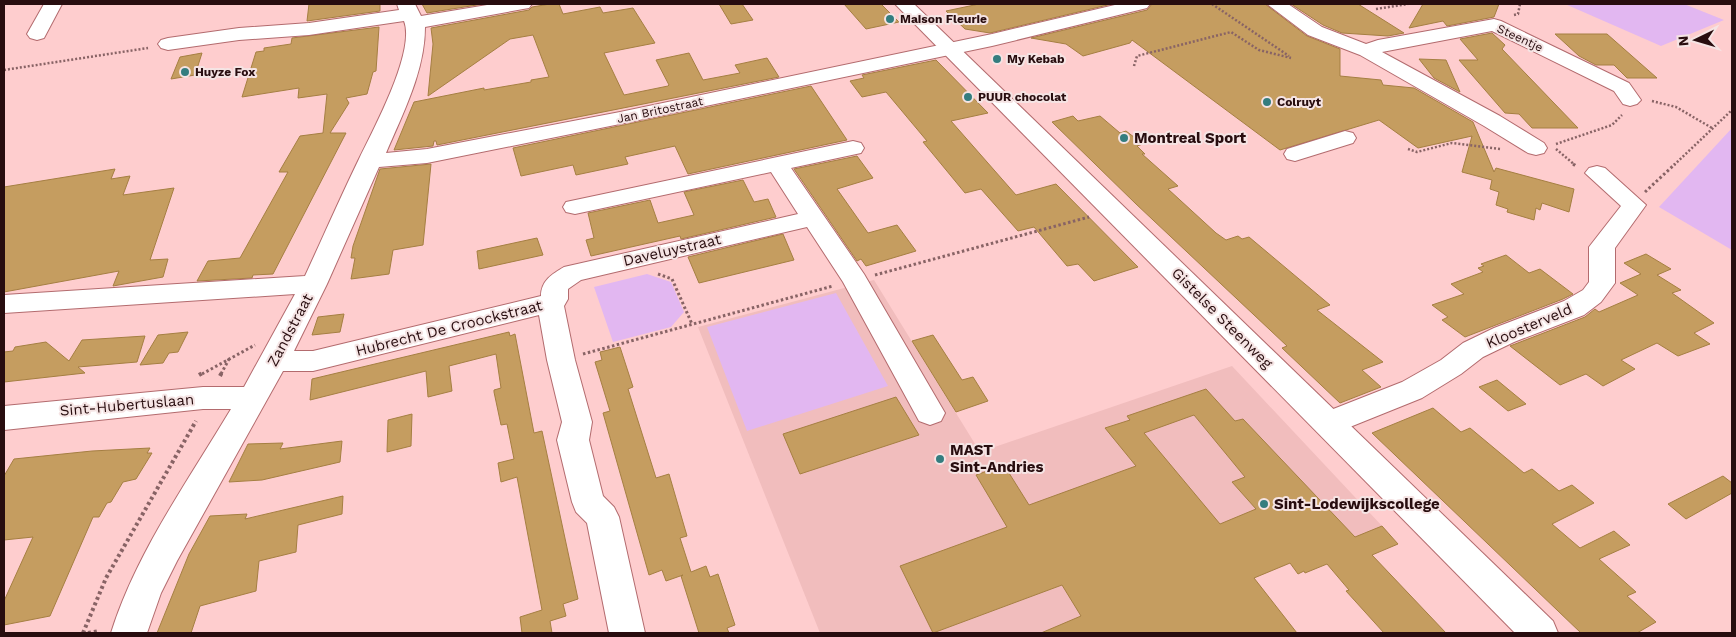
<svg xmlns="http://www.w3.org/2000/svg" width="1736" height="637" font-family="'Work Sans',sans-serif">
  <rect width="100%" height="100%" fill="#fecdce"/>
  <path fill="#f1bdbd" d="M874 280 980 452 1232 366 1383 527 1254 578 1297 633H820L698 327Z"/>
  <path fill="#e2b7f1" d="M1565 4H1684L1724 20 1661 46Z
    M1732 128V250L1659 207Z
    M647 274 671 282 684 312 671 327 613 342 594 287Z
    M836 293 888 386 747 431 707 327Z"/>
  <path fill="#c59d60" stroke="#a57f42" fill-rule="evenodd" d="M309 4H380V11L307 21Z
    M422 4H483L427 13Z
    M550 4H559L563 14 600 7 603 13 633 8 655 43 604 53 624 95 668 86 669 85 656 60 689 53 703 80 740 73 735 65 767 58 779 77 437 145 436 141H434L433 146 394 150 414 102 484 88V90L531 82V80L549 77 533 35 510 39 428 96 433 44 431 28 529 10 532 7Z
    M719 4H742L753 20 731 24Z
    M844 4H881L899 22 866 29Z
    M979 4H1112L990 33 965 29 946 11Z
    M1152 4H1265L1307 36 1340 49V76L1381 80 1383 85 1414 88 1473 122 1494 172 1496 168 1574 189 1569 212 1542 203 1540 210 1536 208 1534 220 1507 212 1508 209 1496 205 1499 192 1490 189 1492 180 1462 172 1472 136 1418 148 1379 120 1280 150 1132 40 1130 43 1083 56 1066 44 1031 38 1147 10Z
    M1291 4H1358L1404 33 1388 36 1342 33 1323 25Z
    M1423 4H1499L1494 17 1447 26 1443 21 1409 28Z
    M379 27 376 71 373 72 367 94 346 98 349 103 330 133H346L273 274 253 275 252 278 197 281 208 261 240 258 288 172H279L300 136 323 133 327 94 298 98 299 88 242 97 256 52 264 51V48L291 44 292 38Z
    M1492 33 1505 45 1502 49 1578 128H1532L1519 114 1505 113 1459 60H1478L1460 39Z
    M1555 34H1607L1657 78H1627L1614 65H1596L1579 56Z
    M202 53 195 75 171 79 180 57Z
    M1419 59 1446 60 1460 92 1434 78Z
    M936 60 988 113 951 121 1016 195 1056 184 1138 267 1094 281 1078 264 1067 266 1034 227 1018 231 981 189 965 193 923 142 927 141 886 92 862 97 850 81 864 78 862 75Z
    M811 86 847 140 688 174 675 146 625 157 628 164 576 175 573 165 521 176 513 148Z
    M1073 116 1078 121 1100 116 1120 133 1126 131 1143 144 1137 146 1145 154H1142L1178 186 1168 189 1216 233 1226 240 1238 236 1242 239 1249 237 1330 305 1317 310 1383 362 1362 370 1381 387 1340 403 1282 348 1287 346 1136 204 1052 122Z
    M857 156 873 178 837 189 868 233 897 225 916 251 866 266 861 259 857 261 794 169Z
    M431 164 423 245 393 250 389 274 351 279 355 258H351L353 246 380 169Z
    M115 169 111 179 130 176 123 195 174 188 150 260 168 259 163 277 113 286 119 271 4 292V187Z
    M743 180 754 202 768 199 776 217 681 239 680 236 591 256 586 240 594 238 588 213 650 200 658 223 694 215 684 192Z
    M783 234 794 260 699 283 688 257Z
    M537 238 543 255 479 269 477 251Z
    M1646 254 1671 269 1657 275 1681 290 1672 293 1714 323 1694 333 1710 344 1678 356 1657 343 1621 360 1635 369 1603 386 1586 374 1560 385 1510 346 1585 317 1595 309 1599 312 1638 295 1620 283 1641 274 1624 263Z
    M1506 255 1529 273 1540 269 1573 294 1563 299 1465 337 1442 320 1448 317 1432 305 1464 294 1451 284 1483 272 1478 268 1484 266 1481 264Z
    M344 314 340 332 312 335 318 317Z
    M188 332 178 352 169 353 163 363 140 365 158 335Z
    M509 332 510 336 515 334 534 433 542 431 578 599 563 604 566 616 550 621 552 633H522L520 617 542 610 517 477 501 482 498 463 514 459 507 424 501 425 494 392V390L501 388 496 354 449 366 452 391 428 397 426 371 310 400 312 379Z
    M933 335 962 380 973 377 988 401 956 412 912 341Z
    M145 336 137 362 78 367 85 373 4 382V352L13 351 15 347 46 342 69 361 82 340Z
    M620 347 633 387 628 389 656 478 669 474 687 536 680 538 691 572 706 566 710 577 718 574 735 625 727 628 729 633H699L681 576 683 575 666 581 662 570 649 575 603 413 610 411 595 362 602 360 600 352Z
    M1497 380 1526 404 1508 411 1479 387Z
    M1206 389 1235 421 1243 419 1355 537 1382 526 1398 544 1372 555 1446 633H1384L1346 591 1349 590 1327 564 1305 573 1304 571 1298 574 1290 563 1254 578 1297 633H1041L1081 616 1062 585 933 633 900 566 1007 527 976 475 1004 465 1029 505 1136 466 1105 428 1130 420 1127 416ZM1194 415 1245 477 1232 482 1256 509 1220 524 1144 433Z
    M896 397 919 435 800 474 783 434Z
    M1433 408 1461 432 1470 428 1524 473 1532 469 1559 491 1572 485 1594 503 1552 524 1580 548 1614 531 1630 545 1599 559 1636 592 1627 596 1656 622 1637 633H1581L1372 433Z
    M412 414 411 446 387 452 388 420Z
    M342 441 340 462 262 480 229 482 248 444 283 443 280 449Z
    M150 448 147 453H152L136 479 123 482 111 502 107 503 99 517H93L50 616 4 625V601L33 537 4 540V476L14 459 92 451Z
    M1723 476 1732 483V493L1686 519 1668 504Z
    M343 496 342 514 298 525 296 552 259 561 256 591 200 606 191 633H157L189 554 210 516 247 514 245 519Z"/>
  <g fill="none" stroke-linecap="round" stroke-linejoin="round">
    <defs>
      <path id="minor" d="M44 4H62L44 38 37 40 30 38 27 34Z
        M397 4H415L421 16 493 4H532L529 8 523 9 425 27C425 71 403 113 386 153L427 149 620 112 992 34 1119 4H1150L1147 8 992 46 620 124 427 163 379 167 327 284 294 351H313L541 296C541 281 552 274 564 267L798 214 771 172 575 214 566 212 563 207 566 202 853 141 861 143 864 148 861 153 791 168 864 274 945 413 941 421 930 425 919 421 843 282 807 227 581 280 568 289V299L564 306 575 360 592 422 589 440 603 496 614 507 619 517 645 633H609L587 523 576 512 572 502 557 440 562 422 547 360 539 315 313 371H283L177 561 161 593 147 633H111C136 553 188 481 231 409H203L4 430V406L203 387H244L295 294 4 313V295L305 276C323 237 341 196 359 159 373 130 416 51 404 21L309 35 239 40 168 50 161 48 158 44 161 40 168 38 239 28 309 23 399 10Z
        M1267 4H1288L1322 27 1366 44 1378 40 1494 19 1501 21 1629 83 1641 100 1637 104 1630 106 1623 104 1614 91 1492 31 1382 52 1500 116 1544 143 1547 148 1544 153 1536 155 1528 153 1484 126 1360 55 1308 35Z
        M1345 131 1353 133 1356 138 1353 143 1295 161 1287 159 1284 154 1287 149Z
        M1597 166 1605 168 1646 205 1615 248V283L1601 302 1584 315 1514 342 1483 357 1461 374 1422 398 1340 431 1329 435 1318 431 1314 423 1318 415 1402 382 1441 360 1463 343 1494 328 1564 301 1583 290 1589 282V247L1621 206 1585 173 1589 168Z"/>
      <path id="major" d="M895 4H914L1553 621 1558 633H1515Z"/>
    </defs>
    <use href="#minor" stroke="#b36b6e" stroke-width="2"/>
    <use href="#major" stroke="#b36b6e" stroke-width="2"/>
    <path stroke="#886365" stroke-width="2.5" stroke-dasharray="2 2" stroke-linecap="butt" d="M1212 4 1289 56
      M1376 9 1408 4
      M1514 15 1518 14 1520 4
      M1134 66 1137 56 1231 32 1259 50 1291 58
      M4 70 148 48
      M1652 101 1676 107 1712 128
      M1556 144 1612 125 1622 115
      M1408 149 1417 152 1452 143 1500 149
      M1556 149 1575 165
      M1674 165 1732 110"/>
    <path stroke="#886365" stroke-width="3" stroke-dasharray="2.5 2.5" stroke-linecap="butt" d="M1573 164 1576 166
      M1645 192 1675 164
      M658 274 672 279 692 324
      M875 275 1089 217
      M583 354 833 286
      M202 374 255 345
      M221 374 229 359"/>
    <path stroke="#886365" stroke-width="4" stroke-dasharray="3 3" stroke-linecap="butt" d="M199 375 204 372
      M220 376 222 372
      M83 633 106 578 196 421
      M88 633 99 631"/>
    <use href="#minor" fill="#fff" fill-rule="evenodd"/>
    <use href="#major" fill="#fff" fill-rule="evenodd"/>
  </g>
  <g fill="#347d7f" stroke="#f5e4e4" stroke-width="2">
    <circle cx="890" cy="19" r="5"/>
    <circle cx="997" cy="59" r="5"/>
    <circle cx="185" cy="72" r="5"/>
    <circle cx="968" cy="97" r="5"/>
    <circle cx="1267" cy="102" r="5"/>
    <circle cx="1124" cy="138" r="5"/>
    <circle cx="940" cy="459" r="5"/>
    <circle cx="1264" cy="504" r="5"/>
  </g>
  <g text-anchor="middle" stroke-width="4" stroke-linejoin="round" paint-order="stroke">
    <g font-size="12" font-weight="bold" fill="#280d0f" stroke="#f5e4e4" text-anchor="start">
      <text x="900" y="23">Maison Fleurie</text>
      <text x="1007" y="63">My Kebab</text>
      <text x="195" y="76">Huyze Fox</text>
      <text x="978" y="101">PUUR chocolat</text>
      <text x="1277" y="106">Colruyt</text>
    </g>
    <g font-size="12" fill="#280d0f" stroke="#f5e4e4">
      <text transform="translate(1520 38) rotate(25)" y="4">Steentje</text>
      <text transform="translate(660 110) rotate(-12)" y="4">Jan Britostraat</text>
    </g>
    <g font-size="15" font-weight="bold" fill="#280d0f" stroke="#f5e4e4" text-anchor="start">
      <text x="1134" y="143">Montreal Sport</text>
      <text x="950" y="455">MAST<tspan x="950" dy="17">Sint-Andries</tspan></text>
      <text x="1274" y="509">Sint-Lodewijkscollege</text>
    </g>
    <g font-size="15" fill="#280d0f" stroke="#f5e4e4">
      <text transform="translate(672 250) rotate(-13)" y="5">Daveluystraat</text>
      <text transform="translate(1222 318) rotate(45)" y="5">Gistelse Steenweg</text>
      <text transform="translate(1529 326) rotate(-23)" y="5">Kloosterveld</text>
      <text transform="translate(449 328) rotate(-14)" y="5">Hubrecht De Croockstraat</text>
      <text transform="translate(290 330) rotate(-62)" y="5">Zandstraat</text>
      <text transform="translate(127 405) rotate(-5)" y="5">Sint-Hubertuslaan</text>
    </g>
  </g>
  <rect width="1736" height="637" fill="none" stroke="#280d0f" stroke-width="10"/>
  <g transform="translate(1696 40) rotate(265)" stroke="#f5e4e4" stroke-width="4" paint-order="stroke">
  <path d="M0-4L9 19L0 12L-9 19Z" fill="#280d0f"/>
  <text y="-8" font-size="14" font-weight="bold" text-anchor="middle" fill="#280d0f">N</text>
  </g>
</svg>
